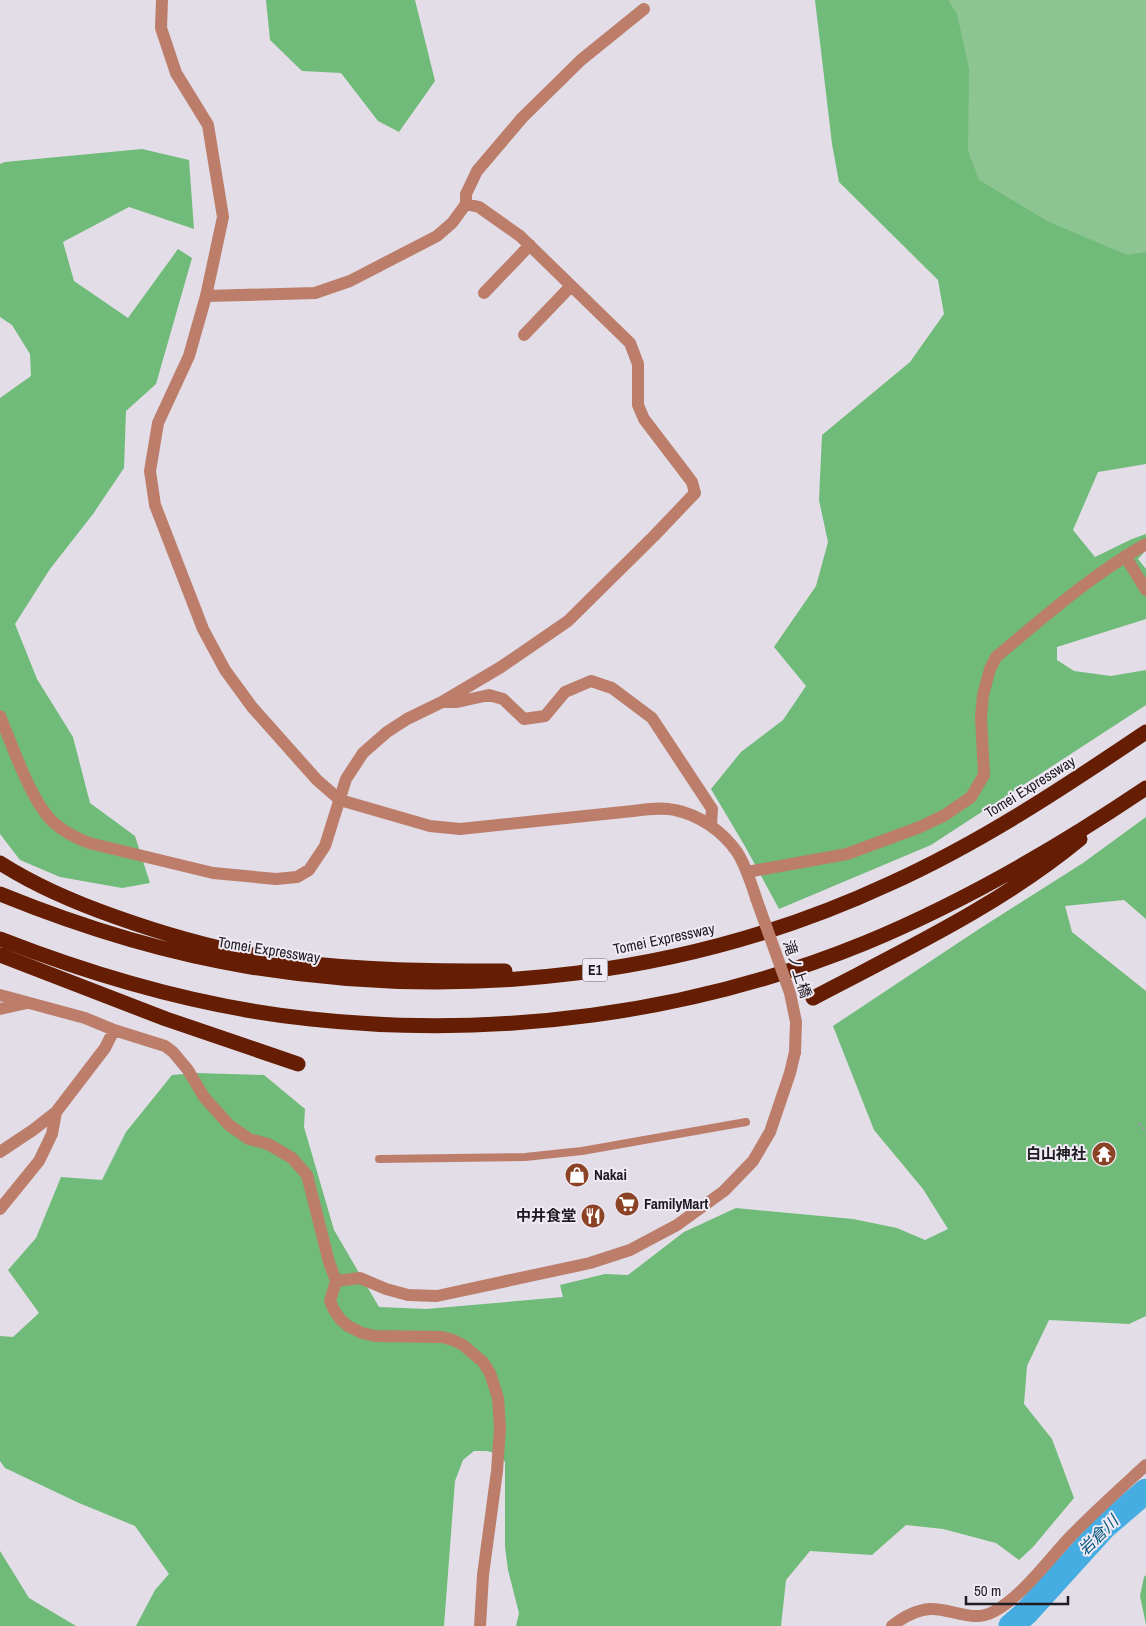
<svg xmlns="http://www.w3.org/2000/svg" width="1146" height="1626" font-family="'Archivo Narrow','Noto Sans JP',sans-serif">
  <rect width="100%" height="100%" fill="#e2dde7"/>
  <path fill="#8cc591" d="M890 0H1146V281L969 188Z"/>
  <path fill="#70bb79" d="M266 0H415L435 81 399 132 378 121 341 73 302 71 270 40Z
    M815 0H948L957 14 969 69 968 151 979 180 1047 221 1127 255 1146 252V464L1098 472 1073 530 1095 557 1132 539 1146 534V550L1138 559 1146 569V619L1057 647V660L1074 671 1111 676 1146 670V705L931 845 779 909 746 848 711 789 741 752 783 720 806 686 774 647 816 586 828 542 819 500 822 435 910 362 944 314 938 280 839 182 832 144Z
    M142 149 189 160 194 229 129 207 63 242 74 281 128 318 178 249 192 258 156 384 126 411 124 468 93 514 50 569 15 624 37 679 73 737 90 803 135 836 150 883 122 888 60 877 20 860 0 834V398L31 376 30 354 12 325 0 317V164L5 162Z
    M1146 817V919L1124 900 1065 906 1072 932 1146 991V1316L1129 1324 1049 1320 1027 1366 1024 1404 1052 1439 1074 1498 1033 1547 1019 1560 996 1543 943 1529 906 1525 872 1555 810 1551 786 1580 781 1626H516L519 1613 508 1570 505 1547V1462L498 1454 487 1451H474L463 1460 455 1481 444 1626H136L155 1590 169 1574 135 1526 79 1503 5 1468 0 1461V1336L13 1337 39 1313 8 1270 36 1238 61 1177 102 1180 126 1132 172 1075 196 1073 264 1075 305 1109 304 1127 334 1230 379 1307 426 1309 563 1297 560 1285 605 1274 628 1275 684 1232 736 1208 853 1219 897 1228 925 1240 948 1229 923 1189 874 1130 833 1026 979 929 1083 863Z
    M0 1551 29 1598 76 1626H0Z
    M1146 1575V1625L1140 1596 1144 1577Z"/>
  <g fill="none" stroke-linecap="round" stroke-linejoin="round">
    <path stroke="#46ade2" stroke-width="25" d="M1011 1626 1026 1613 1104 1527 1146 1491"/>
  </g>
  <path fill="#a4a0aa" d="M1105 1143 1106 1148 1108 1147 1110 1158 1099 1160 1098 1145Z"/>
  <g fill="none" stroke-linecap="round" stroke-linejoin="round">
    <path stroke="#9c98a0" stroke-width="2.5" stroke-dasharray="2.5 2.5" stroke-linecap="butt" d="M1139 1124 1146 1131"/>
    <path stroke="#bc7e6b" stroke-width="8" d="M379 1159 525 1157 582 1151 746 1122"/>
    <path stroke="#bc7e6b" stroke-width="12" d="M484 293 530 245
      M206 296 315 293 350 281 437 236 452 223 466 204V194L477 171 522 118 581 60 644 9
      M524 335 571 286
      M1125 556 1146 590
      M442 702H457L489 695 503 699 524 719 545 716 565 692 591 681 612 688 652 718 712 809 711 825
      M0 716C12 745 31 801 53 822 64 832 76 838 89 843L213 873 276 879 297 877 309 870 325 846 346 779 363 753 387 732 407 719 442 702 501 667 568 621 654 536 695 493 692 482 644 419 638 405V364L630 343 520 236 479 207 466 204
      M747 872 847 854 920 827 945 815 971 797 984 775 981 717 983 695 990 669 996 657C1044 617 1091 575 1146 544
      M0 995 85 1018 114 1030 165 1046 173 1052 188 1070 204 1097 229 1125 249 1139 268 1144 292 1158 307 1175 329 1262 336 1281 330 1301 334 1310 340 1319 348 1326 362 1333 375 1336 442 1337 453 1340 463 1345 483 1362 490 1373 498 1398 500 1428 497 1471 483 1575 480 1626
      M0 1009 27 1003
      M0 1152 33 1130 56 1112 105 1048 114 1030
      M0 1209 39 1161 52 1134 56 1112
      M892 1626C902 1618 916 1610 930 1609 951 1608 972 1623 993 1612 1021 1598 1049 1559 1071 1536 1095 1511 1121 1488 1146 1465"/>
    <path stroke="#bc7e6b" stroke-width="12" d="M162 0 161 28 176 73 208 125 223 217 206 296 189 356 158 423 150 471 155 505 203 629 225 670 252 707 317 780 340 800 430 826 460 829 633 811C647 809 662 807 675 810 700 815 723 832 737 852 746 866 751 883 756 898
      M336 1281 360 1278 386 1289 408 1295 437 1296 590 1263 630 1250 677 1225 724 1191 753 1161 770 1132 790 1073 795 1052"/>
    <path stroke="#651d03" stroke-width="15" d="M0 863C36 886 76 903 116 917 172 937 231 953 289 961 361 971 433 971 505 971
      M0 894C81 927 165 953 251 967 466 1002 691 976 889 884 980 843 1063 788 1146 732
      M0 939C100 978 204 1008 311 1019 497 1039 691 1014 865 943 964 902 1057 848 1146 788
      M0 955 166 1019 298 1064
      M813 998C904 950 1000 905 1080 839"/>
    <path stroke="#bc7e6b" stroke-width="12" d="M756 898 790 993 796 1022 795 1052"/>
  </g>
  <defs>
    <symbol id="temple-disc" viewBox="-11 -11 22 22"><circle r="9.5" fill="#8b4225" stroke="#efeaf4"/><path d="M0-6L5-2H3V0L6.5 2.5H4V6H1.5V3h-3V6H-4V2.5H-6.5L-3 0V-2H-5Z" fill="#fff"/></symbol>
    <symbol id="shop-disc" viewBox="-11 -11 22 22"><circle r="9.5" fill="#8b4225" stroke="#efeaf4"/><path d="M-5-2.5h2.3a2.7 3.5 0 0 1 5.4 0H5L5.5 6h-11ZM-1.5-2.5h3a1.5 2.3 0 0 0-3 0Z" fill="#fff"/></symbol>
    <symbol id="supermarket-disc" viewBox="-11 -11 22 22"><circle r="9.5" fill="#8b4225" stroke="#efeaf4"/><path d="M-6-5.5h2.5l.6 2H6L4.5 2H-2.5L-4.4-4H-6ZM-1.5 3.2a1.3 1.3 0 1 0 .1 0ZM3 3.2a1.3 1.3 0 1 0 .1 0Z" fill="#fff"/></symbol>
    <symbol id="restaurant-disc" viewBox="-11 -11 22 22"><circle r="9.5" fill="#8b4225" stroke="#efeaf4"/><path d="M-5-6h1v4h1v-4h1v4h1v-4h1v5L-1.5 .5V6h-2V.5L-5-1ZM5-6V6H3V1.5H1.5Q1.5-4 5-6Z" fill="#fff"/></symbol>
  </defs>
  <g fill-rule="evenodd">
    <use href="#temple-disc" x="1090" y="1140" width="28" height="28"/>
    <use href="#shop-disc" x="563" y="1161" width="28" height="28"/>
    <use href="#supermarket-disc" x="613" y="1190" width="28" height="28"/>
    <use href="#restaurant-disc" x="579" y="1202" width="28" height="28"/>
  </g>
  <g text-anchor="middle" stroke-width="4" stroke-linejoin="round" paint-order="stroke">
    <rect fill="#efeaf4" stroke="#5d5a60" stroke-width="1" x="582.5" y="958.5" width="25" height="23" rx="4"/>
    <g font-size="14" font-weight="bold" fill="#1e1c20">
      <text x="595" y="975">E1</text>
    </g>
    <g font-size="15" fill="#1e1c20" stroke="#efeaf4">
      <text transform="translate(1030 787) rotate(-32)" y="5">Tomei Expressway</text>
      <text transform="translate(664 939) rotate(-12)" y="5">Tomei Expressway</text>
      <text transform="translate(269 950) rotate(9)" y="5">Tomei Expressway</text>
      <text transform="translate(797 969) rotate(72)" y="5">滝ノ上橋</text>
    </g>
    <g font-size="15" font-weight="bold" fill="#1e1c20" stroke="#efeaf4" text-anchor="end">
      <text x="1086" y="1159">白山神社</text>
      <text x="594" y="1180" text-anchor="start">Nakai</text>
      <text x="644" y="1209" text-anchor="start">FamilyMart</text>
      <text x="576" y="1221">中井食堂</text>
    </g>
    <g font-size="16" font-style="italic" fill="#00577a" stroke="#efeaf4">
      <text transform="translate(1098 1535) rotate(-45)" y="6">岩倉川</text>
    </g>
  </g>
  <path d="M966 1596v8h102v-8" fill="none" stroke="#1e1c20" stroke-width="2.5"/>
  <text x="974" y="1596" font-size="15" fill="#1e1c20" stroke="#efeaf4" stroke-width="4" paint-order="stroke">50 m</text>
</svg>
